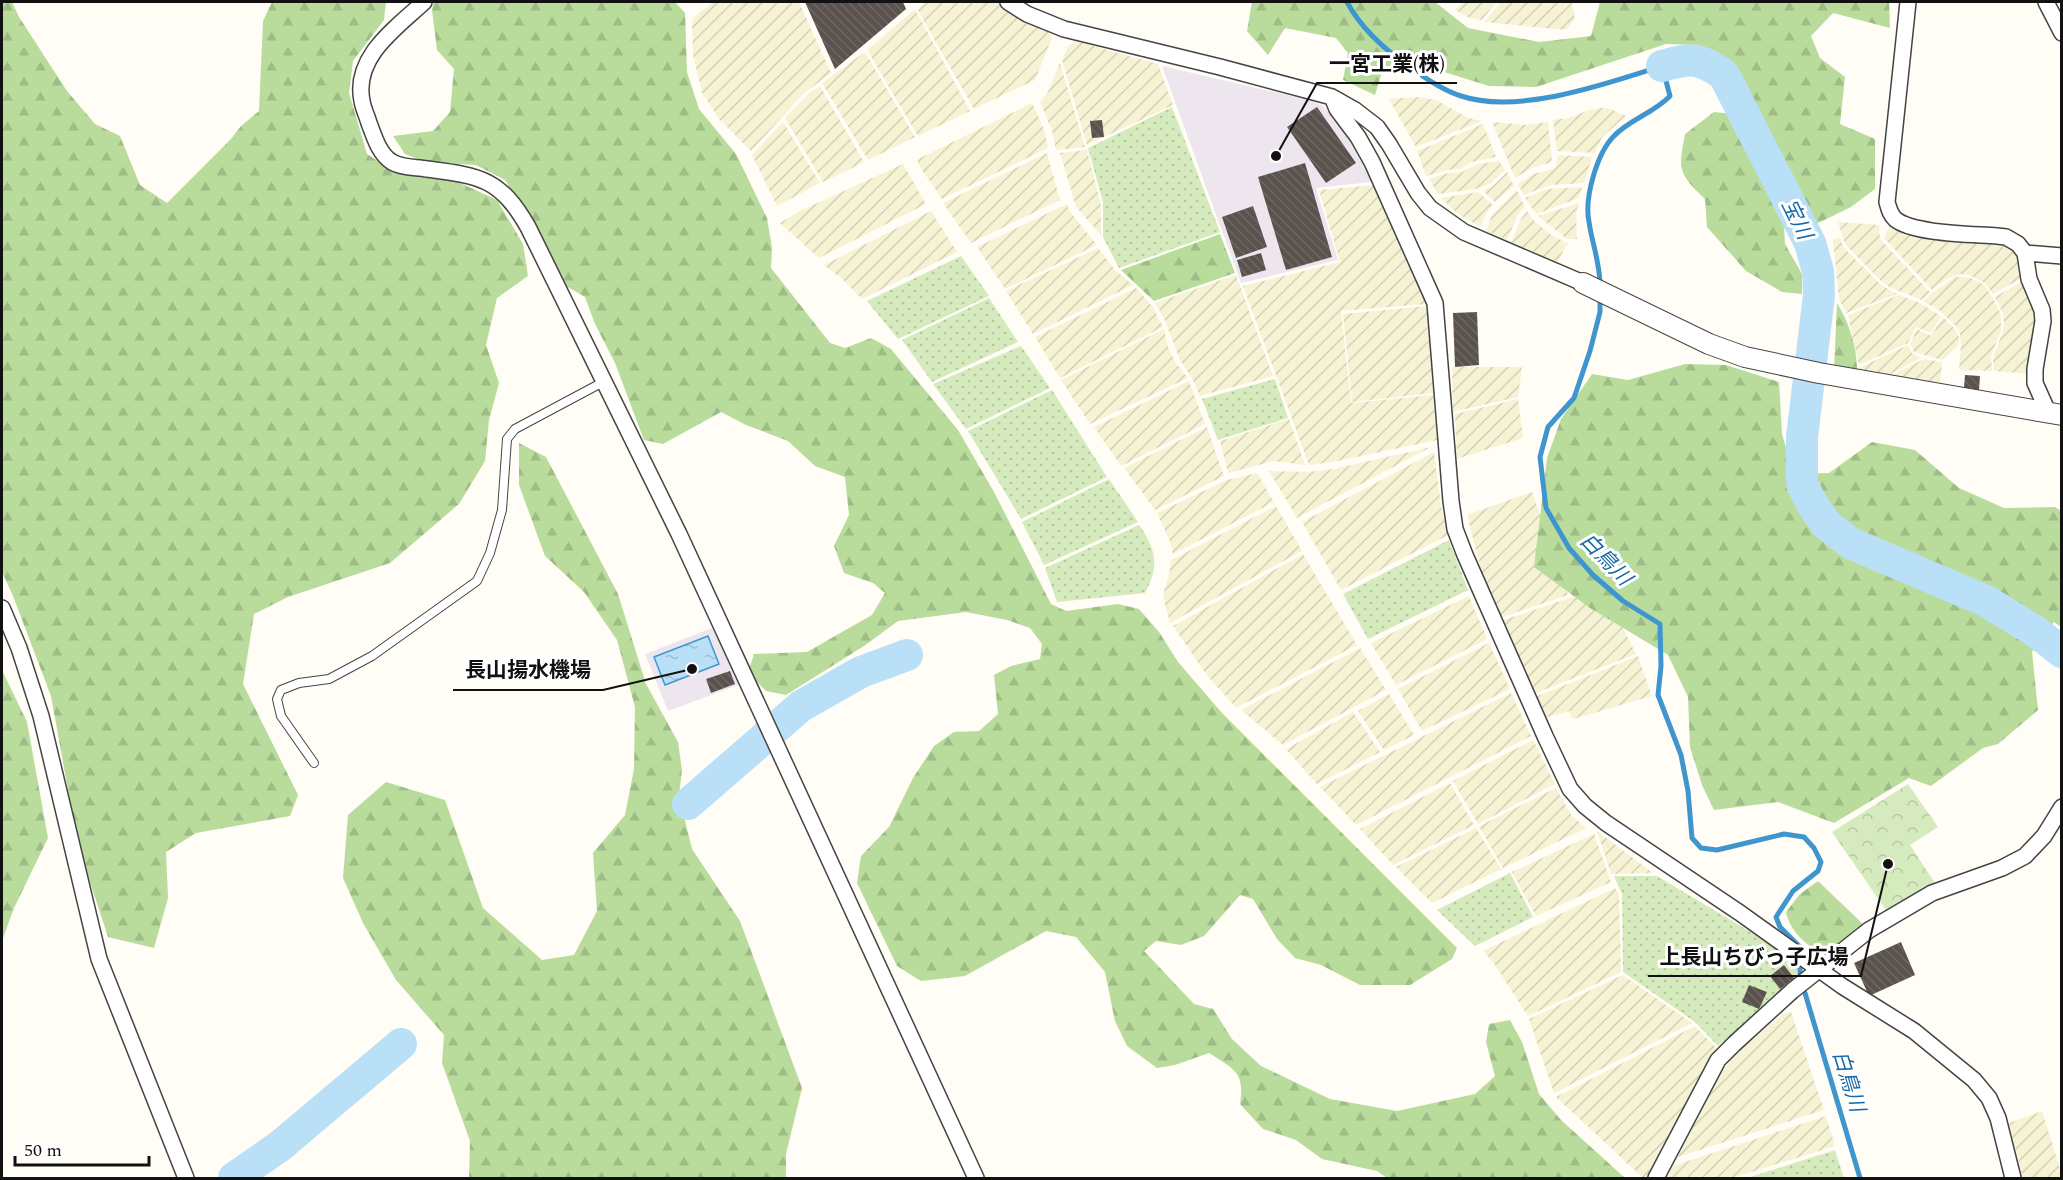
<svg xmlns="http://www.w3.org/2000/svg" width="2063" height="1180" font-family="Spectral,'Noto Sans JP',serif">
  <defs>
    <pattern id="farmland-furrows" width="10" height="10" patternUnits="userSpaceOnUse" patternTransform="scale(1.5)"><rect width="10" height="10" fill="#f6f3d4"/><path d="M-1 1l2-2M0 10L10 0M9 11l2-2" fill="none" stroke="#d2cfb5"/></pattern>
    <pattern id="grass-dots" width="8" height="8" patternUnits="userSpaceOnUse" patternTransform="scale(1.5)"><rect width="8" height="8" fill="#d5ebbd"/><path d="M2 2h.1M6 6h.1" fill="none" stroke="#b6c8a1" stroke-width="1.8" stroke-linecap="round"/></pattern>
    <pattern id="forest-firs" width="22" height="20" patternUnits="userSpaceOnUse" patternTransform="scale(1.5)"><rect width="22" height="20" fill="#b9dc9c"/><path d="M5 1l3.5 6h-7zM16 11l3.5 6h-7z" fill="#9ebc85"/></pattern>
    <pattern id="park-crowns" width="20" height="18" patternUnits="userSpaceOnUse" patternTransform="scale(1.5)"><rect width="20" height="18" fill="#d5ebbd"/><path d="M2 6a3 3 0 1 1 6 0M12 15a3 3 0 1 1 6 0" fill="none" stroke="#b6c8a1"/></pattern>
    <pattern id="water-ripples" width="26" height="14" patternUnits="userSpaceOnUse" patternTransform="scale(1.5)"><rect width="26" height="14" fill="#b9e0f7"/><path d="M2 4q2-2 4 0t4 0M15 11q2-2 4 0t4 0" fill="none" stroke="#9ebfd3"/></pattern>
    <pattern id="building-back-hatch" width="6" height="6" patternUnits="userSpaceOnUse" patternTransform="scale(1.5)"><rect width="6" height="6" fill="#5a524d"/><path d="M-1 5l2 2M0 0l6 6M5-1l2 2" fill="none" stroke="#6d6662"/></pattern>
  </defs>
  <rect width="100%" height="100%" fill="#fffdf5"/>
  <path fill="#eee6ef" d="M1162 66 1309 100 1321 105 1332 115 1343 129 1372 182 1316 188 1338 260 1241 283Z
    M712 628 741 684 668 711 645 654Z"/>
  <path fill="url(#farmland-furrows)" d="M713 2H799L831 73 804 93 751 151 719 119 702 93 693 55 692 19Z
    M927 2H998L1048 32 1052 38 1035 80 974 109 917 9Z
    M1462 2H1496L1482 20 1470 18 1455 10Z
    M1501 2H1572L1575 19 1566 30 1484 22Z
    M915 9 970 111 918 136 867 50Z
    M1075 41 1158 64 1173 105 1087 145 1062 60 1068 46Z
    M865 52 915 137 868 160 822 83Z
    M1060 63 1085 147 1056 150 1052 131 1040 102 1047 94Z
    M820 86 864 162 823 182 785 118 807 95Z
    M1419 97 1436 100 1468 118 1482 121 1416 147 1389 99Z
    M1032 103 1044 129 1048 148 942 199 918 164V159Z
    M1601 108 1610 109 1626 116 1602 137 1595 153 1557 151 1553 120 1569 118 1589 110Z
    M783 122 820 183 777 206 752 155Z
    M1492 122 1525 125 1548 122 1552 162 1532 168 1515 178Z
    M1483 124 1496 157 1472 162 1460 169 1448 170 1426 176 1417 151Z
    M1087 150 1101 206V235L1076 207 1060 153Z
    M1047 153 1060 200 971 243 943 203Z
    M1558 155 1592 157 1584 183 1550 185 1524 195 1518 184 1533 174 1553 169 1556 166Z
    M1499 161 1505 170 1491 183 1476 189 1438 194 1429 179 1448 173 1462 172 1478 164Z
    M903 164 926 204 819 258 780 223 800 211Z
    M1507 172 1514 186 1495 202 1483 191 1493 186Z
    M1374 185 1423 291 1426 304 1341 311 1351 403 1433 395 1437 440 1333 462 1309 465 1243 286 1340 262 1319 190Z
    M1582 187 1579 198 1536 214 1525 198 1547 189Z
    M1517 190 1525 207 1518 214 1507 240 1486 231 1492 215Z
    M1478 192 1493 205 1486 213 1481 227 1458 214 1441 198Z
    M1579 203 1576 213 1577 239H1567L1538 216Z
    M1067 204 1070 212 1097 245 1005 289 977 247Z
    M931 211 957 252 862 299 841 278 824 265Z
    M1527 211 1534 221 1550 234 1569 244 1565 247 1558 262 1511 242 1521 219Z
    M1838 222 1879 225 1880 239 1930 292 1922 300 1891 288 1881 281 1845 244Z
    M1891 223 2000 242 2013 248 2017 254 2022 278 1993 294 1985 283 1969 275 1961 274 1948 278 1932 290 1884 238Z
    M1840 238 1844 248 1881 285 1897 294 1846 313 1839 299 1833 239Z
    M1098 248 1115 270 1133 285 1033 334 1006 291Z
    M1236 275 1273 376 1200 396 1193 380 1180 360 1164 318 1155 303Z
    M1955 277H1969L1984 285 1993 298 2001 315V331L1991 356 1992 371 1959 370 1961 345 1960 334 1957 327 1940 311 1923 301 1933 292Z
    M2024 280 2038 311 2030 374 1994 371 1993 357 2003 331 2004 322 2003 314 1995 297Z
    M1136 288 1153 307 1163 327 1060 378 1035 337Z
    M1899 295 1920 303 1941 316 1931 333 1916 327 1908 343 1859 365 1848 315Z
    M1427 306 1430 329 1433 393 1352 402 1343 314Z
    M1943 317 1955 329 1959 337V345L1942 360 1914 352 1910 344 1917 329 1931 336Z
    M1164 329 1168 347 1175 362 1188 378 1090 424 1061 380Z
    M1908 345 1912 353 1921 358 1881 379 1859 375V368Z
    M1924 359 1942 362 1940 388 1884 379Z
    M1452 367H1522L1518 397 1453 412Z
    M1189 381 1205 424 1121 466 1094 427Z
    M1518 399 1523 438 1457 459 1455 414Z
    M1289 419 1305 465 1274 461 1228 473 1220 441Z
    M1207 427 1224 476 1155 510 1124 468Z
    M1431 447 1297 518 1269 471 1307 472 1334 469Z
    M1434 452 1441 506 1448 535 1341 590 1302 522Z
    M1257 473 1274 502 1173 554 1171 544 1157 513 1227 480Z
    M1532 492 1568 595 1499 618 1482 573 1467 515Z
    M1276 506 1302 551 1170 623 1163 596 1170 569 1171 560Z
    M1303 554 1357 645 1236 708 1206 674 1173 626Z
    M1602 587 1636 654 1533 694 1501 621Z
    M1469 596 1487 639 1396 685 1371 643Z
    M1489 643 1510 689 1422 731 1398 689Z
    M1360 648 1386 690 1283 745 1241 710Z
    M1638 656 1652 696 1573 719 1569 711 1545 718 1535 697Z
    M1511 693 1531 736 1356 825 1320 787Z
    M1389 694 1414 735 1384 750 1358 711Z
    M1353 712 1380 752 1317 784 1286 749Z
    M1533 740 1555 784 1478 824 1453 781Z
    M1450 783 1474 825 1393 865 1360 829Z
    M1556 788 1571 815 1586 828 1503 868 1479 826Z
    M1476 828 1501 869 1432 903 1396 867Z
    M1597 831 1653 873 1611 874Z
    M1594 834 1611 882 1536 916 1512 872Z
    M1615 888 1619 894 1621 972 1528 1016 1493 962 1483 951Z
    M1623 975 1692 1023 1554 1093 1529 1019Z
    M1791 1012 1824 1110 1678 1157 1720 1074 1734 1056 1782 1014Z
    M1695 1026 1716 1048 1660 1151 1654 1170 1643 1178 1556 1097Z
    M2042 1111 2061 1172V1178H2023L2009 1123Z
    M1826 1116 1835 1146 1732 1178H1667L1673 1166Z"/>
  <path fill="url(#grass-dots)" d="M1172 107 1220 232 1119 268 1103 237V202L1088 148Z
    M961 256 989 296 898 339 867 301Z
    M989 298 1018 342 932 382 902 340Z
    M1021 346 1050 388 966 429 933 384Z
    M1275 379 1288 418 1218 440 1202 399Z
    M1052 390 1107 477 1021 519 968 431Z
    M1109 479 1138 522 1044 565 1022 522Z
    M1139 525C1156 549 1160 566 1145 593L1057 602 1045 568Z
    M1449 540 1468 590 1368 639 1343 594Z
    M1510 873 1533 917 1475 946 1437 910Z
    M1614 876H1657L1781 950 1797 966 1796 983 1718 1046 1695 1022 1623 972 1622 894Z
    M1835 1150 1844 1178H1747Z"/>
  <path fill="url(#forest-firs)" d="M2 2H12L19 17 67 91 95 124 120 136 140 185 167 203 231 139 241 126 259 111 263 21 272 2H386L384 20 353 61 349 93 367 154 395 172 458 182 497 200 523 244 528 276 497 298 486 345 499 383 489 420 485 461 459 504 390 563 288 597 254 614 243 684 298 795 290 816 196 833 166 852 168 898 154 948 108 937 78 845 51 696 13 596 2 572Z
    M434 2H675L685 13 687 72 699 109 736 154 767 218 772 248 771 268 830 343 845 348 871 338 891 349 958 430 994 492 1051 604 1066 611 1118 604 1139 609 1159 632 1178 662 1222 713 1457 948 1452 959 1410 985H1360L1321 965 1295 958 1277 939 1253 899 1240 895 1204 936 1181 945 1156 941 1144 951 1194 1004 1213 1009 1232 1039 1261 1066 1330 1099 1397 1111 1475 1094 1495 1076 1486 1042 1489 1024 1510 1020 1522 1042 1539 1094 1561 1120 1625 1178H1387L1377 1171 1322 1159 1296 1140 1263 1129 1240 1104C1245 1072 1234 1069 1209 1053L1175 1065 1157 1068 1127 1046 1115 1021 1105 972 1076 937 1046 931 965 976 921 981 897 966 857 883 861 856 889 827 913 778 934 746 954 732 979 731 998 714 994 675 1011 666 1040 659 1042 644 1030 628 1007 620 966 612 898 621 864 646 786 695 766 691 748 673 754 654 807 652 872 615 885 593 873 583 844 573 834 546 849 515 845 477 815 466 788 441 746 425 721 412 663 444 644 440 615 363 595 324 585 297 566 286 536 229 505 180 476 165 426 162 405 154 393 136 433 131 450 112 454 69 437 50 432 10Z
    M1252 2H1435L1468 28 1539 42 1591 36 1600 2H1889L1890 28 1833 13 1811 36 1820 58 1845 77 1840 124 1875 139V189L1851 207 1816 224 1784 227 1785 244 1802 274V294L1782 292 1746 271 1707 227 1705 199C1678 173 1678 170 1685 134L1714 112 1733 114 1749 97 1733 68 1698 45 1666 44 1536 87 1489 86 1444 72 1412 56 1383 69 1375 95 1343 80 1348 53 1336 38 1285 28 1268 55 1247 31Z
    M1220 234 1235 273 1154 301 1121 270Z
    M1837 303C1850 324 1858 350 1857 375L1834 370Z
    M1685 364 1726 365 1779 382 1782 434 1794 474 1829 473 1872 442 1915 450 1959 488 2004 508 2055 507 2061 511V627L2054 622 2032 652 2038 710 1998 744 1983 748 1931 786 1909 778 1834 823 1778 802 1714 810 1702 785 1690 747 1688 697 1668 655 1590 608 1534 567 1547 458 1561 419 1592 374 1628 380Z
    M519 443 546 457 618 594 646 684 678 742 682 770 679 796 692 849 740 921 802 1088 786 1154V1178H469L470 1141 442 1063 444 1035 396 980 363 923 343 878 348 815 386 782 445 800 483 908 542 960 574 955 597 911 593 853 625 815 634 769 635 707 617 640 584 592 545 556 519 485Z
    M2 670 27 722 48 838 14 908 2 941Z
    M1818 881 1864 925 1821 955C1806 943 1790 932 1786 912L1800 894Z"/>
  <path fill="url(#park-crowns)" d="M1908 784 1938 827 1910 845 1935 883 1886 910 1832 832Z"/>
  <path fill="url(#water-ripples)" stroke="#3f96cf" stroke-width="1.5" d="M708 636 719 664 665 685 654 657Z"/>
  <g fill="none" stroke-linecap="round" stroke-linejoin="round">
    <path stroke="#3f96cf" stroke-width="5" d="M1347 2C1361 28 1385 50 1410 67 1426 79 1442 90 1461 96 1518 115 1606 84 1662 66L1670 96C1654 113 1630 119 1614 136 1597 153 1584 198 1589 222 1592 243 1600 263 1600 285
      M1600 297V312L1590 351 1574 398 1548 427 1540 457 1546 508 1569 548 1593 575 1623 601 1660 624 1661 666 1658 695 1681 755 1688 791 1692 838 1701 848 1717 850 1784 834 1804 837 1814 848 1821 862 1818 871 1793 891 1776 917 1780 927 1805 952
      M1800 965V978
      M1805 993 1860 1178"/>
    <path stroke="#b9e0f7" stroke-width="32" d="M1662 66C1691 58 1699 57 1724 75L1810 243 1818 271 1819 295 1802 437V484L1812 504 1826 524 1850 543 1986 601 2035 631 2062 652
      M688 804 801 706 861 672 907 655
      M234 1178 280 1146 401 1044"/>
  </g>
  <path fill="url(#building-back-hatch)" d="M805 2H903L906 9 835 69Z
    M1317 107 1356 163 1326 183 1287 127Z
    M1102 120 1104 137 1092 138 1090 121Z
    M1305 163 1332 257 1286 270 1258 177Z
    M1253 206 1267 247 1236 258 1222 217Z
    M1261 253 1266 270 1242 277 1237 260Z
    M1477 312 1479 365 1455 367 1453 313Z
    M1965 375 1980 376 1979 390 1964 388Z
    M730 671 735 684 711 693 706 679Z
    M1901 942 1915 975 1869 996 1854 963Z
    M1784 965 1794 978 1780 989 1770 976Z
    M1749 985 1767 992 1759 1009 1742 1002Z"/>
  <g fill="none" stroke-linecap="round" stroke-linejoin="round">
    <defs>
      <path id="service" d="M314 763 281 716 277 699 281 690 299 683 329 679 372 656 477 581 490 553 502 510 507 439 515 429 605 381"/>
      <path id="minor" d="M424 2C396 28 353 57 362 101 363 108 367 116 369 123 374 136 379 154 392 162 402 168 416 167 427 169 480 176 500 178 528 227L679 534 976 1178
        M1008 2 1027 14 1064 29 1220 67 1332 97 1355 110 1377 127 1389 144 1418 193 1430 208 1464 232 1583 283
        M1908 2 1887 202C1889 209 1890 214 1895 219 1913 234 1972 234 1997 236L2006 237 2018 244 2025 253 2029 279 2042 310 2043 321 2035 369V383L2048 412
        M2046 2 2062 33
        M1332 97 1337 109 1358 137 1372 162 1435 303 1451 501 1455 529 1465 555 1545 736 1570 789 1585 806 1606 823 1740 913 1842 986 1914 1031 1974 1080 1989 1098 1998 1118 2013 1178
        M2025 253 2062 256
        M2 608 19 648 41 716 99 959 186 1178
        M1656 1178 1718 1060 1734 1044 1792 991 1869 930 1932 893 2002 868 2025 856 2044 836 2062 807"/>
      <path id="tertiary" d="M1583 283 1709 344 1745 357 1819 373 2062 415"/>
    </defs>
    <use href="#service" stroke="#444" stroke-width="10"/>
    <use href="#minor" stroke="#444" stroke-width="18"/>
    <use href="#tertiary" stroke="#444" stroke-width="22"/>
    <use href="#service" stroke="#fff" stroke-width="8"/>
    <use href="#minor" stroke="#fff" stroke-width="15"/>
    <use href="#tertiary" stroke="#fff" stroke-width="20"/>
  </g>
  <g text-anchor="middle" stroke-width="6" stroke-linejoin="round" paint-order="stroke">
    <g font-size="21" font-style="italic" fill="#1768a6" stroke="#fff">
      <text transform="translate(1797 219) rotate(64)" y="7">宝川</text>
      <text transform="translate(1606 559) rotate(46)" y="7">白鳥川</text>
      <text transform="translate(1849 1081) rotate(73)" y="7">白鳥川</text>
    </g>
  </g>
  <path fill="none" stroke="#111" stroke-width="2" d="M1276 156L1317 83H1457M692 669L603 690H453M1888 864L1861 976H1648"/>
  <g fill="#111" stroke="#fff" stroke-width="2">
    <circle cx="1276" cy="156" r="6"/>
    <circle cx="692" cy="669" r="6"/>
    <circle cx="1888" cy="864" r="6"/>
  </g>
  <g font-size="21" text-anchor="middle" font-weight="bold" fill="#111" stroke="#fff" stroke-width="6" stroke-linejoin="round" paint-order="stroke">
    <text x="1387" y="71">一宮工業(株)</text>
    <text x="528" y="677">長山揚水機場</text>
    <text x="1754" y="964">上長山ちびっ子広場</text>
  </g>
  <rect width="2063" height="1180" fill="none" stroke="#111111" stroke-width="6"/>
  <path d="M15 1156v9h134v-9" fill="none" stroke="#111111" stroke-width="3"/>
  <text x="24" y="1156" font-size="18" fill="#111111" stroke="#ffffff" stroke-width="4.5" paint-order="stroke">50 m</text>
</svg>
